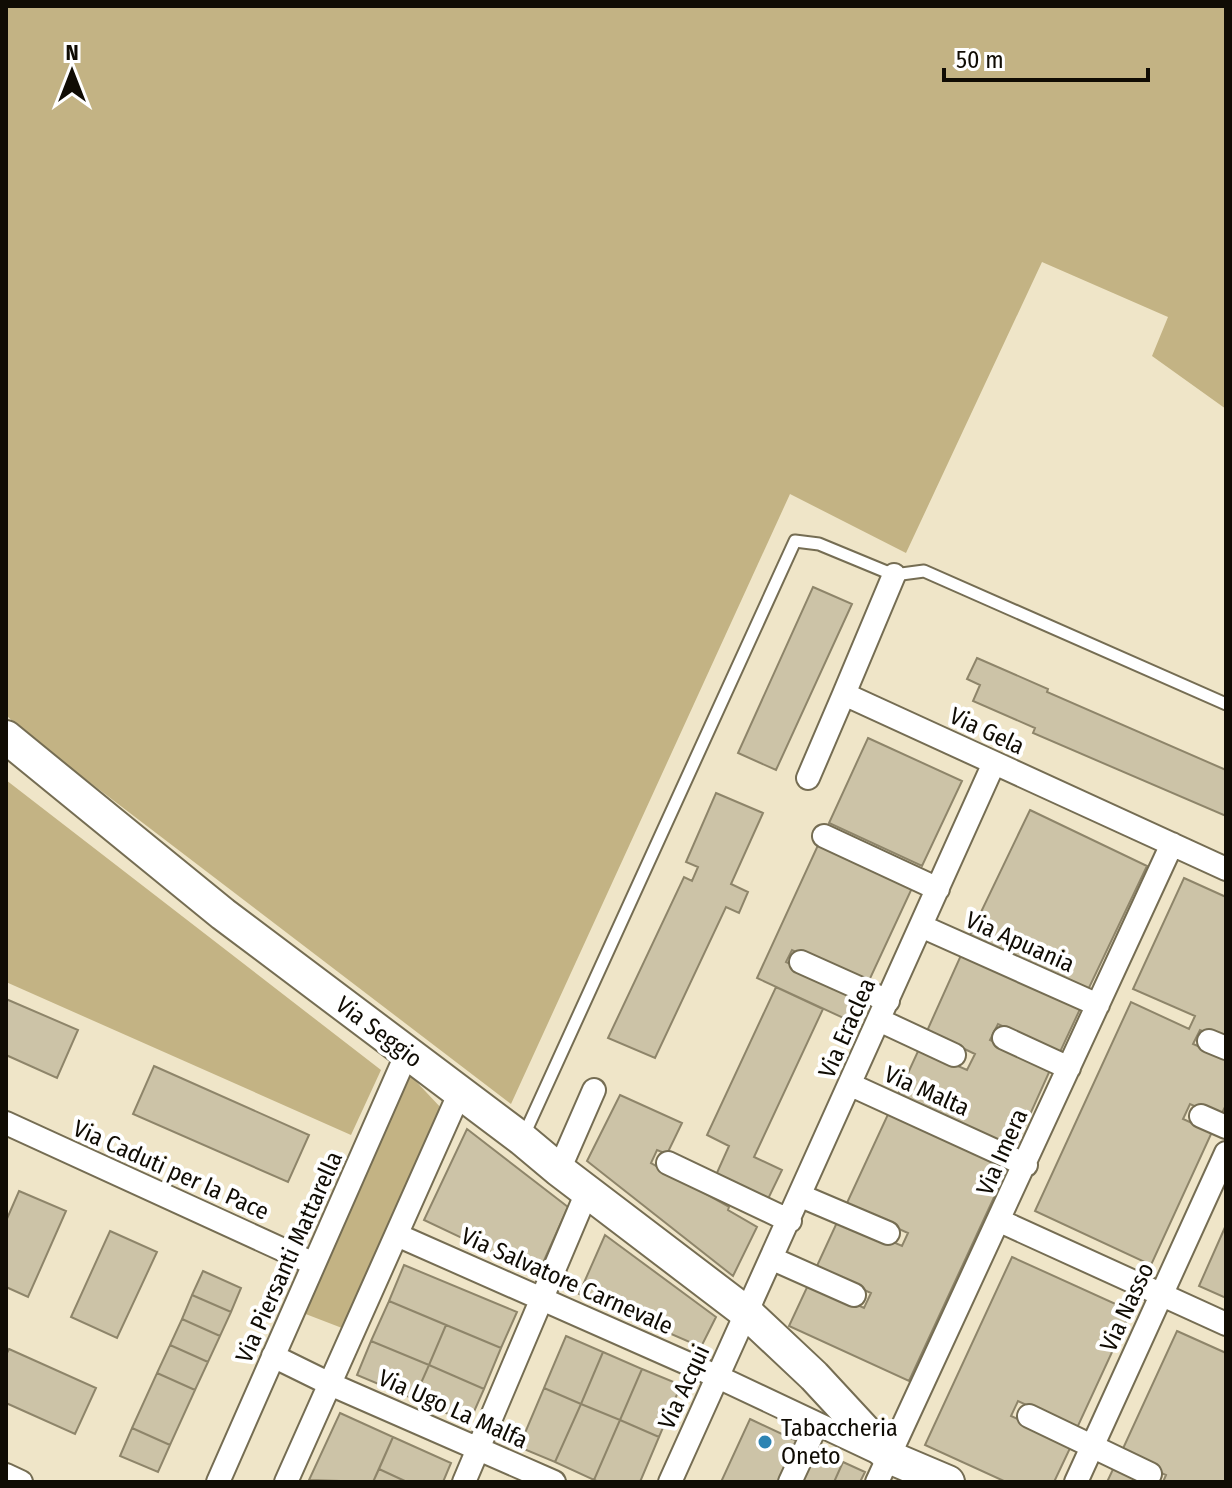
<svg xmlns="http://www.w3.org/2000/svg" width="1232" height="1488" font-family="'Fira Sans Condensed',sans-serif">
  <rect width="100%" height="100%" fill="#efe5c8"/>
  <path fill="#c3b384" d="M6 6H1226V409L1152 356 1168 317 1042 262 906 553 790 494 511 1104 29 736 6 715Z
    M6 780 381 1070 351 1135 6 982Z
    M410 1075 443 1110 342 1328 303 1313Z"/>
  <path fill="#ccc3a7" stroke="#8e856a" stroke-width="2" d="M813 587 852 604 776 770 738 753Z
    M977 658 1048 689 1047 692 1226 770V816L1033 733 1035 728 973 701 980 685 967 679Z
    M868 738 962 781 922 866 829 823Z
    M716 793 763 813 731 884 748 892 739 913 726 907 655 1058 608 1038 684 877 692 881 698 867 686 862Z
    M1030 810 1147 866 1087 992 969 937Z
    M819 843 913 886 867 985 792 950 786 962 861 997 850 1021 757 978Z
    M1184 878 1226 897V1041L1200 1030 1193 1044 1226 1058V1105L1220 1117 1190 1104 1183 1119 1212 1132 1151 1265 1035 1211 1131 1002 1189 1029 1195 1016 1133 989Z
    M962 953 1081 1007 1060 1052 998 1024 990 1040 1051 1068 1014 1150 897 1097 919 1049 967 1070 975 1054 927 1031Z
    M776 987 823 1009 754 1157 782 1170 768 1199 716 1175 729 1146 707 1135Z
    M6 999 78 1030 57 1078 6 1055Z
    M154 1066 309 1135 288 1182 133 1114Z
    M620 1095 682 1123 667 1154 657 1150 651 1163 729 1207 728 1210 757 1227 733 1276 587 1161Z
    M890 1110 1009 1165 909 1381 789 1326 809 1283 864 1308 871 1293 816 1268 839 1218 902 1246 908 1233 846 1205Z
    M467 1129 568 1207 538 1274 424 1220Z
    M19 1191 66 1211 28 1297 6 1287V1221Z
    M1226 1225V1298L1199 1286Z
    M110 1231 157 1252 117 1338 71 1317Z
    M605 1235 716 1317 701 1347 579 1294Z
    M1012 1257 1131 1311 1077 1428 1018 1401 1011 1416 1072 1444 1054 1482H1006L925 1445Z
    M404 1265 517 1312 501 1348 389 1301Z
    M203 1271 241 1288 231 1312 192 1295Z
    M192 1295 231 1312 220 1336 182 1319Z
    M389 1301 446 1325 429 1365 371 1341Z
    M182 1319 220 1336 208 1362 170 1345Z
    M446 1325 501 1348 484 1389 429 1365Z
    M1177 1331 1226 1353V1482H1163L1166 1475 1120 1455Z
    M566 1336 603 1352 581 1404 544 1388Z
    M371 1341 429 1365 414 1399 357 1375Z
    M170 1345 208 1362 195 1390 157 1373Z
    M9 1349 96 1388 75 1434 6 1403V1355Z
    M603 1352 642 1369 620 1420 581 1404Z
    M429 1365 484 1389 469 1423 414 1399Z
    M642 1369 681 1385 659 1437 620 1420Z
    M157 1373 195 1390 170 1445 132 1428Z
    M544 1388 581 1404 555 1462 519 1447Z
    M581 1404 620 1420 594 1480 555 1462Z
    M340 1413 393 1437 373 1482 309 1480Z
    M750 1419 797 1441 778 1482H721Z
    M620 1420 659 1437 640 1482H599L594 1480Z
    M132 1428 170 1445 158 1472 120 1456Z
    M393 1437 451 1463 443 1482H407L379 1469Z
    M816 1450 843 1462 834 1482H802Z
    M843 1462 865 1472 860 1482H834Z
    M1115 1465 1153 1482H1107Z
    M379 1469 407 1482H373Z"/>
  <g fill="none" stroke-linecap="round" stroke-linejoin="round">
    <defs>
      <path id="lane" d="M524 1135 795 541 819 544 894 575 924 571 1226 704"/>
      <path id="street" d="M894 575 844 694 1226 869
        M808 778 844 694
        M824 836 938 889
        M921 926 1098 1005
        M801 962 888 1001
        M879 1020 954 1055
        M1004 1038 1069 1068
        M1209 1041 1226 1048
        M851 1085 1026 1165
        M1201 1116 1226 1127
        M6 1123 314 1264
        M668 1163 790 1221
        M559 1170 594 1090
        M801 1196 888 1233
        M1000 1221 1226 1324
        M397 1235 716 1376 877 1452
        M773 1259 854 1295
        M273 1356 330 1384 554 1482
        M1029 1416 1150 1474
        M6 1475 21 1482
        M218 1482 407 1053
        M286 1482 460 1092
        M464 1482 587 1192
        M670 1482 994 763
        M790 1482 817 1424
        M877 1482 1172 844
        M1076 1482 1226 1153"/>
      <path id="secondary" d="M6 737 223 914 522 1139 559 1170 748 1314 814 1376 889 1457 948 1482"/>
    </defs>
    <use href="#lane" stroke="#756d53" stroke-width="15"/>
    <use href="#street" stroke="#756d53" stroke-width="26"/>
    <use href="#secondary" stroke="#756d53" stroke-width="36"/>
    <use href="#lane" stroke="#fff" stroke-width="11"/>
    <use href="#street" stroke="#fff" stroke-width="22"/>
    <use href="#secondary" stroke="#fff" stroke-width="32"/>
  </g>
  <circle fill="#2d84b3" stroke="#fff" stroke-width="3" cx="765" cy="1442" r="8"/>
  <g text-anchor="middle" stroke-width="8" stroke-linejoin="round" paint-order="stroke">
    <g font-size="24" fill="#100c04" stroke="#fff">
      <text transform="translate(987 731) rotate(25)" y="8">Via Gela</text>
      <text transform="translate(1020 942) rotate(24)" y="8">Via Apuania</text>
      <text transform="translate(847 1028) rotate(-66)" y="8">Via Eraclea</text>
      <text transform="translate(379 1032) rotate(37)" y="8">Via Seggio</text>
      <text transform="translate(927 1091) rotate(24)" y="8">Via Malta</text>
      <text transform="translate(1002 1152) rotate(-66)" y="8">Via Imera</text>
      <text transform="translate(171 1170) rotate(24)" y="8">Via Caduti per la Pace</text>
      <text transform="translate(289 1257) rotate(-66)" y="8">Via Piersanti Mattarella</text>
      <text transform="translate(567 1281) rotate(24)" y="8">Via Salvatore Carnevale</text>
      <text transform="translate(1127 1307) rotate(-65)" y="8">Via Nasso</text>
      <text transform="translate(684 1387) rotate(-65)" y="8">Via Acqui</text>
      <text transform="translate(453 1409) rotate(24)" y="8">Via Ugo La Malfa</text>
    </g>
    <g font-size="24" fill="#100c04" stroke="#fff" text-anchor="start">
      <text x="781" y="1436">Tabaccheria<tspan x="781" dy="28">Oneto</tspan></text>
    </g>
  </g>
  <rect width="1232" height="1488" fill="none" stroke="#100c04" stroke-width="16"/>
  <g transform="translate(72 72)" stroke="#ffffff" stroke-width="6" paint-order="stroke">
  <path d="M0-6L14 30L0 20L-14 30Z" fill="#100c04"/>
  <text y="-12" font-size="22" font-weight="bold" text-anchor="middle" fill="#100c04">N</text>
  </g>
  <path d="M944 68v12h204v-12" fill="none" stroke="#100c04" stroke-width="4"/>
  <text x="956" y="68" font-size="24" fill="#100c04" stroke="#ffffff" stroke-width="6" paint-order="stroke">50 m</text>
</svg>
